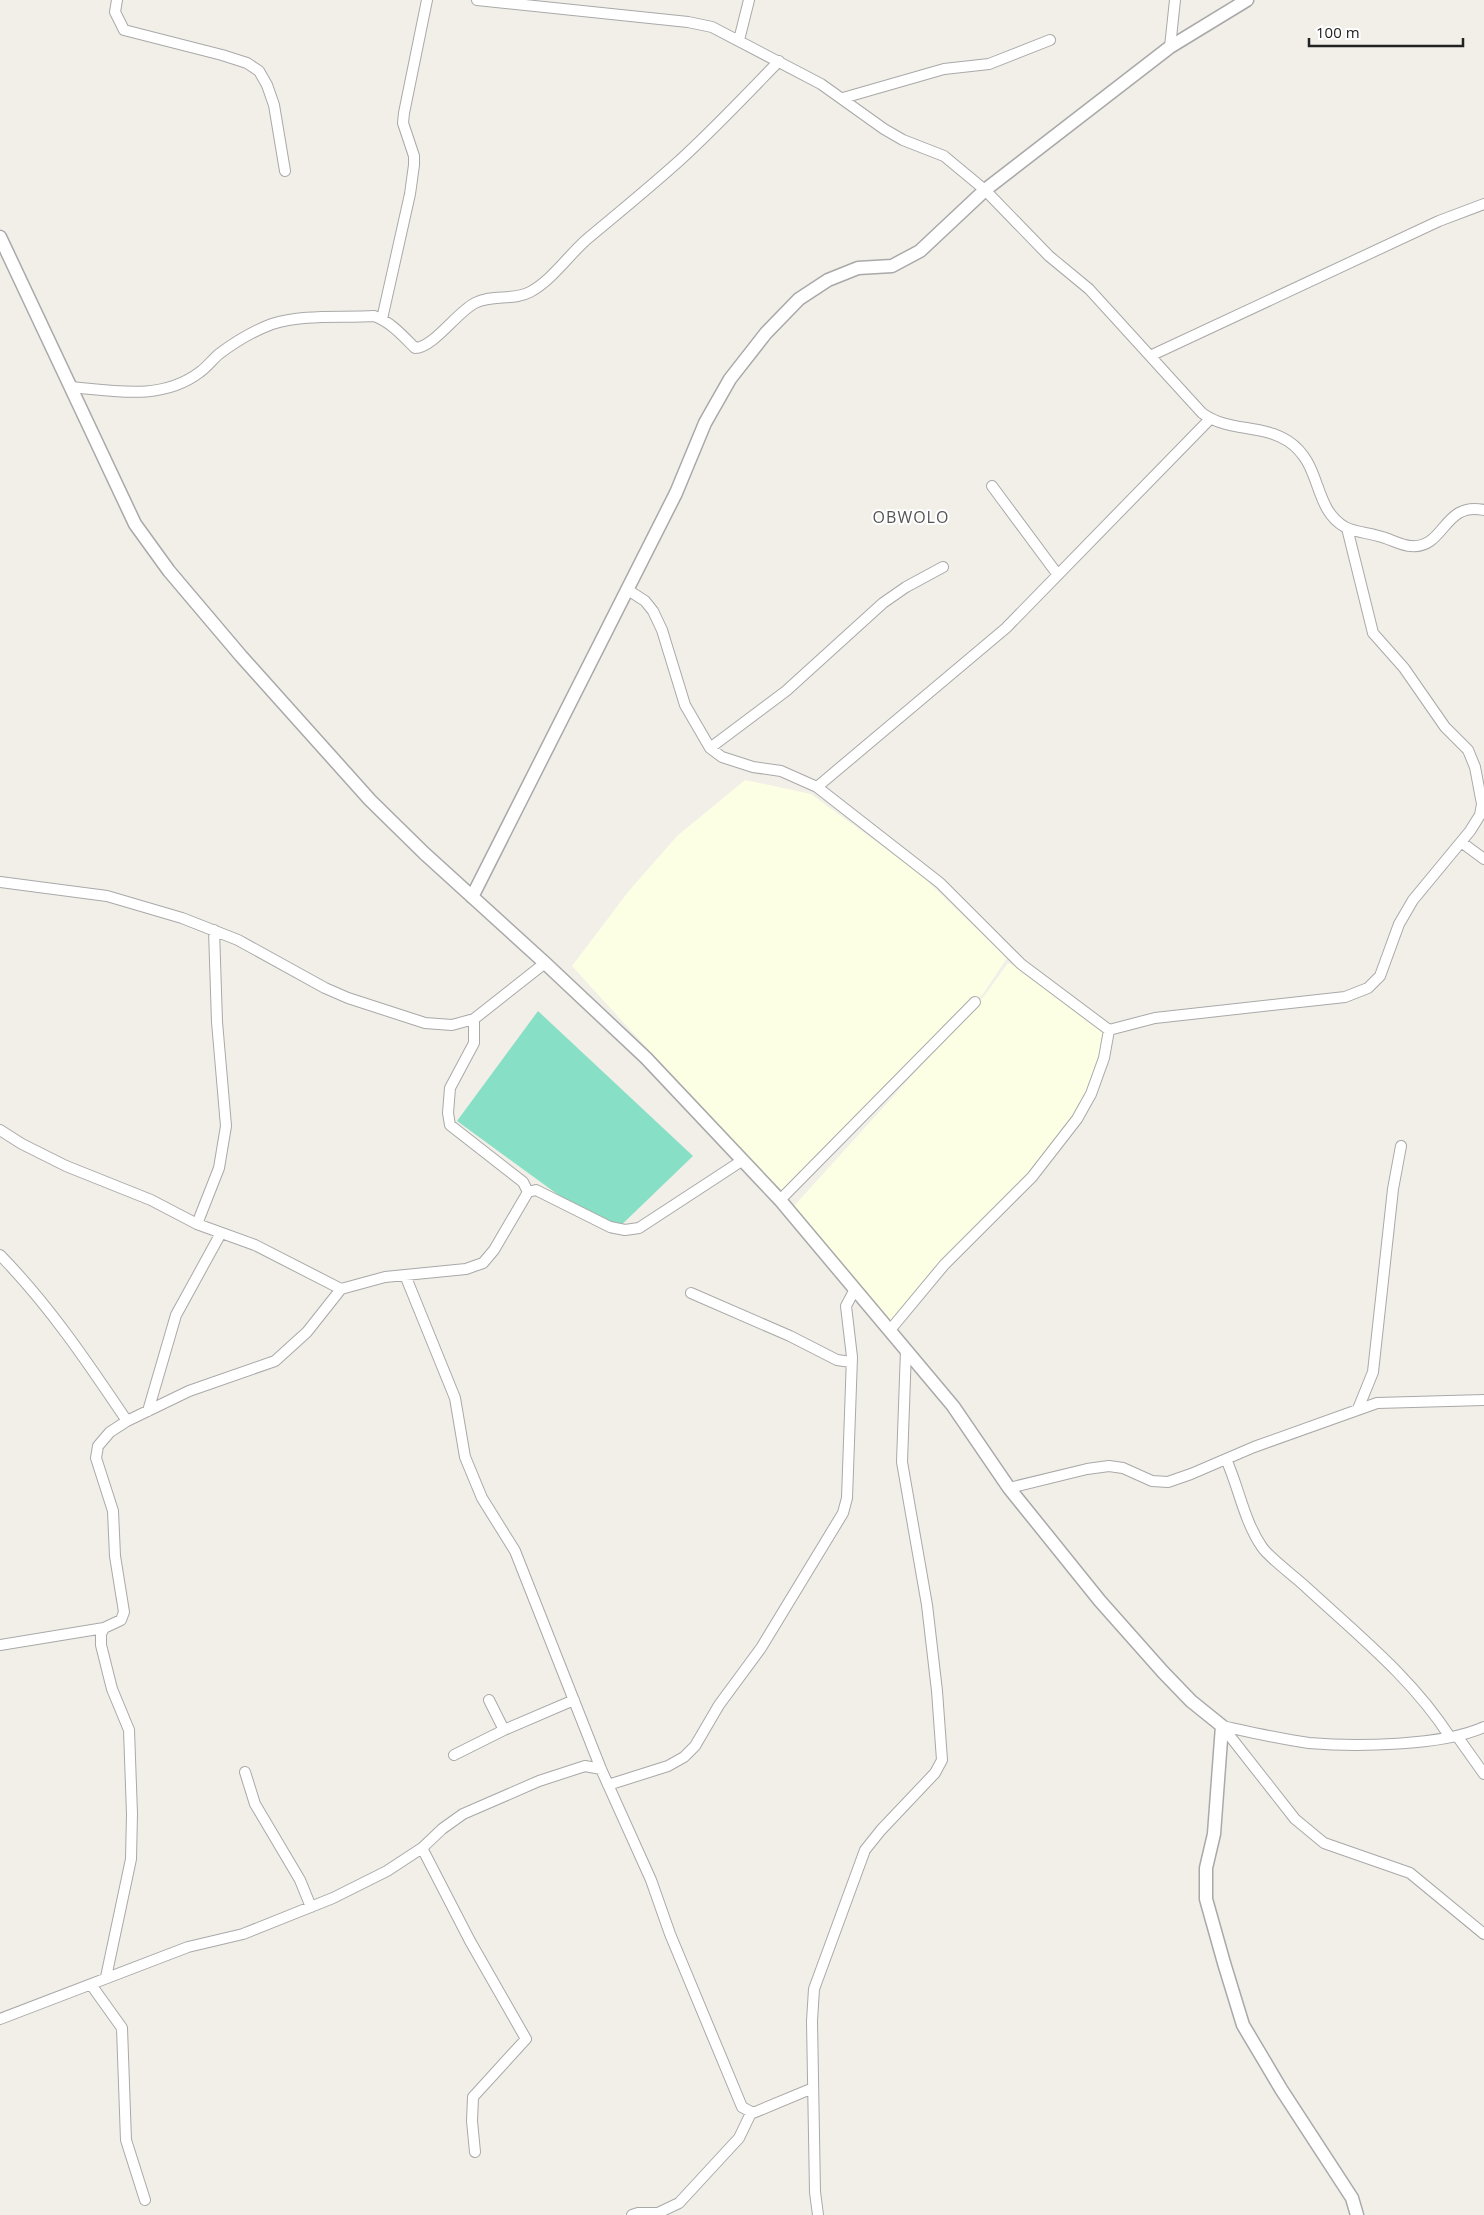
<svg xmlns="http://www.w3.org/2000/svg" width="1484" height="2215" font-family="'Open Sans',sans-serif">
  <rect width="100%" height="100%" fill="#f2efe8"/>
  <path fill="#fcffe4" d="M745 780 811 794 919 873 1007 958 983 994 781 1195 572 966 628 892 677 836Z
    M1008 963 1019 967 1105 1032 1103 1052 1090 1089 1074 1116 1030 1175 891 1325 794 1206 985 995Z"/>
  <path fill="#87e0c6" d="M538 1011 693 1156 612 1234 457 1121Z"/>
  <g fill="none" stroke-linecap="round" stroke-linejoin="round">
    <defs>
      <path id="minor" d="M117 0 115 12 124 30 222 55 247 63 259 71 267 85 274 105 285 171
        M477 0 688 22 712 27 821 84 884 129 903 140 944 156 985 190 1049 256 1089 289 1202 413C1227 432 1262 424 1288 441 1323 464 1312 508 1345 527 1355 532 1368 533 1378 536 1389 538 1401 546 1411 546 1445 549 1443 501 1484 510
        M739 40 749 0
        M1170 47 1175 0
        M843 98 944 69 989 64 1050 40
        M382 319 410 194 414 165V156L403 123 404 113 427 0
        M1150 356 1439 221 1484 204
        M71 387C115 391 162 401 200 372 207 367 212 360 219 354 235 342 253 331 272 324 303 314 341 318 374 316 391 322 403 336 415 348 433 348 457 312 475 303 492 294 513 301 530 292 552 280 568 256 586 240 617 214 649 188 679 161 714 129 746 95 779 61
        M992 486 1058 575
        M628 590 645 601 653 611 662 630 685 705 710 748 722 757 753 767 781 771 817 787 940 883 1021 964 1109 1030 1155 1018 1345 997 1368 988 1380 976 1399 924 1413 900 1470 831 1480 815 1482 804 1475 767 1468 750 1445 727 1404 668 1373 633 1347 528
        M710 748 786 691 883 603 906 587 943 567
        M817 787 1006 628 1210 419
        M1461 842 1484 859
        M0 882 107 896 182 918 238 940 325 988 348 998 425 1023 452 1025 474 1019 545 963
        M474 1019V1043L450 1088 448 1113 450 1125 523 1182 528 1192
        M0 1130 22 1144 66 1166 151 1200 197 1224 255 1245 341 1289
        M780 1200 975 1002
        M197 1224 219 1168 226 1126 217 1022 214 930
        M0 1255C49 1305 88 1363 127 1421
        M405 1275 455 1398 465 1457 482 1498 515 1551 601 1769 651 1880 670 1934 742 2107 753 2113 813 2088
        M691 1293 790 1336 837 1360 851 1362
        M890 1330 944 1265 1032 1177 1077 1119 1091 1094 1104 1058 1109 1030
        M1358 1409 1373 1372 1393 1189 1401 1146
        M148 1411 176 1315 221 1233
        M1226 1459C1239 1488 1244 1521 1262 1547 1270 1559 1296 1577 1307 1588 1358 1635 1412 1678 1450 1737
        M1009 1488 1087 1469 1109 1466 1123 1468 1152 1481 1168 1482 1191 1474 1254 1447 1377 1403 1484 1400
        M0 1645 104 1628
        M489 1700 504 1730
        M1222 1726 1295 1819 1324 1843 1410 1873 1484 1934
        M1222 1726C1250 1732 1280 1739 1309 1743 1354 1747 1443 1746 1484 1727
        M1457 1736 1484 1774
        M454 1755 504 1730 574 1700
        M245 1772 255 1804 300 1880 311 1907
        M608 1785 668 1766 684 1757 695 1746 719 1705 761 1648 843 1513 847 1498 852 1357 846 1306 855 1289
        M422 1848 470 1941 526 2039 473 2097 472 2121 475 2152
        M106 1977 131 1859 132 1814 129 1730 112 1689 101 1645V1634L104 1628 121 1620 124 1612 115 1556 113 1511 96 1458 98 1446 110 1432 127 1421 189 1391 275 1361 307 1332 341 1289 385 1277 466 1269 483 1263 494 1250 528 1192 536 1190 610 1227 625 1230 639 1228 743 1160
        M92 1986 122 2028 126 2140 145 2200
        M0 2019 188 1947 243 1934 333 1898 387 1871 422 1848 442 1829 463 1814 539 1781 585 1766 601 1769
        M632 2215 638 2213H658L679 2203 739 2138 751 2113
        M818 2215 815 2192 812 2021 814 1989 865 1850 881 1830 935 1773 942 1760 937 1691 927 1605 902 1462 906 1350"/>
      <path id="tertiary" d="M0 237 135 524 169 571 241 656 370 800 424 853 545 963 646 1058 780 1200 953 1406 1009 1488 1100 1601 1163 1672 1191 1701 1222 1726 1214 1834 1206 1868V1899L1224 1963 1243 2025 1281 2089 1352 2198 1357 2215
        M472 897 676 493 705 423 730 379 766 333 799 299 828 280 858 268 892 266 920 251 985 190 1170 47 1247 0"/>
    </defs>
    <use href="#minor" stroke="#a9a9a9" stroke-width="12"/>
    <use href="#tertiary" stroke="#a9a9a9" stroke-width="15"/>
    <use href="#minor" stroke="#fff" stroke-width="10"/>
    <use href="#tertiary" stroke="#fff" stroke-width="12"/>
  </g>
  <g text-anchor="middle" stroke-width="4" stroke-linejoin="round" paint-order="stroke">
    <g font-size="16" letter-spacing="1" fill="#555" stroke="#fff">
      <text x="911" y="523">OBWOLO</text>
    </g>
  </g>
  <path d="M1309 38v8h154v-8" fill="none" stroke="#222222" stroke-width="2.5"/>
  <text x="1316" y="38" font-size="15" fill="#222222" stroke="#ffffff" stroke-width="4" paint-order="stroke">100 m</text>
</svg>
